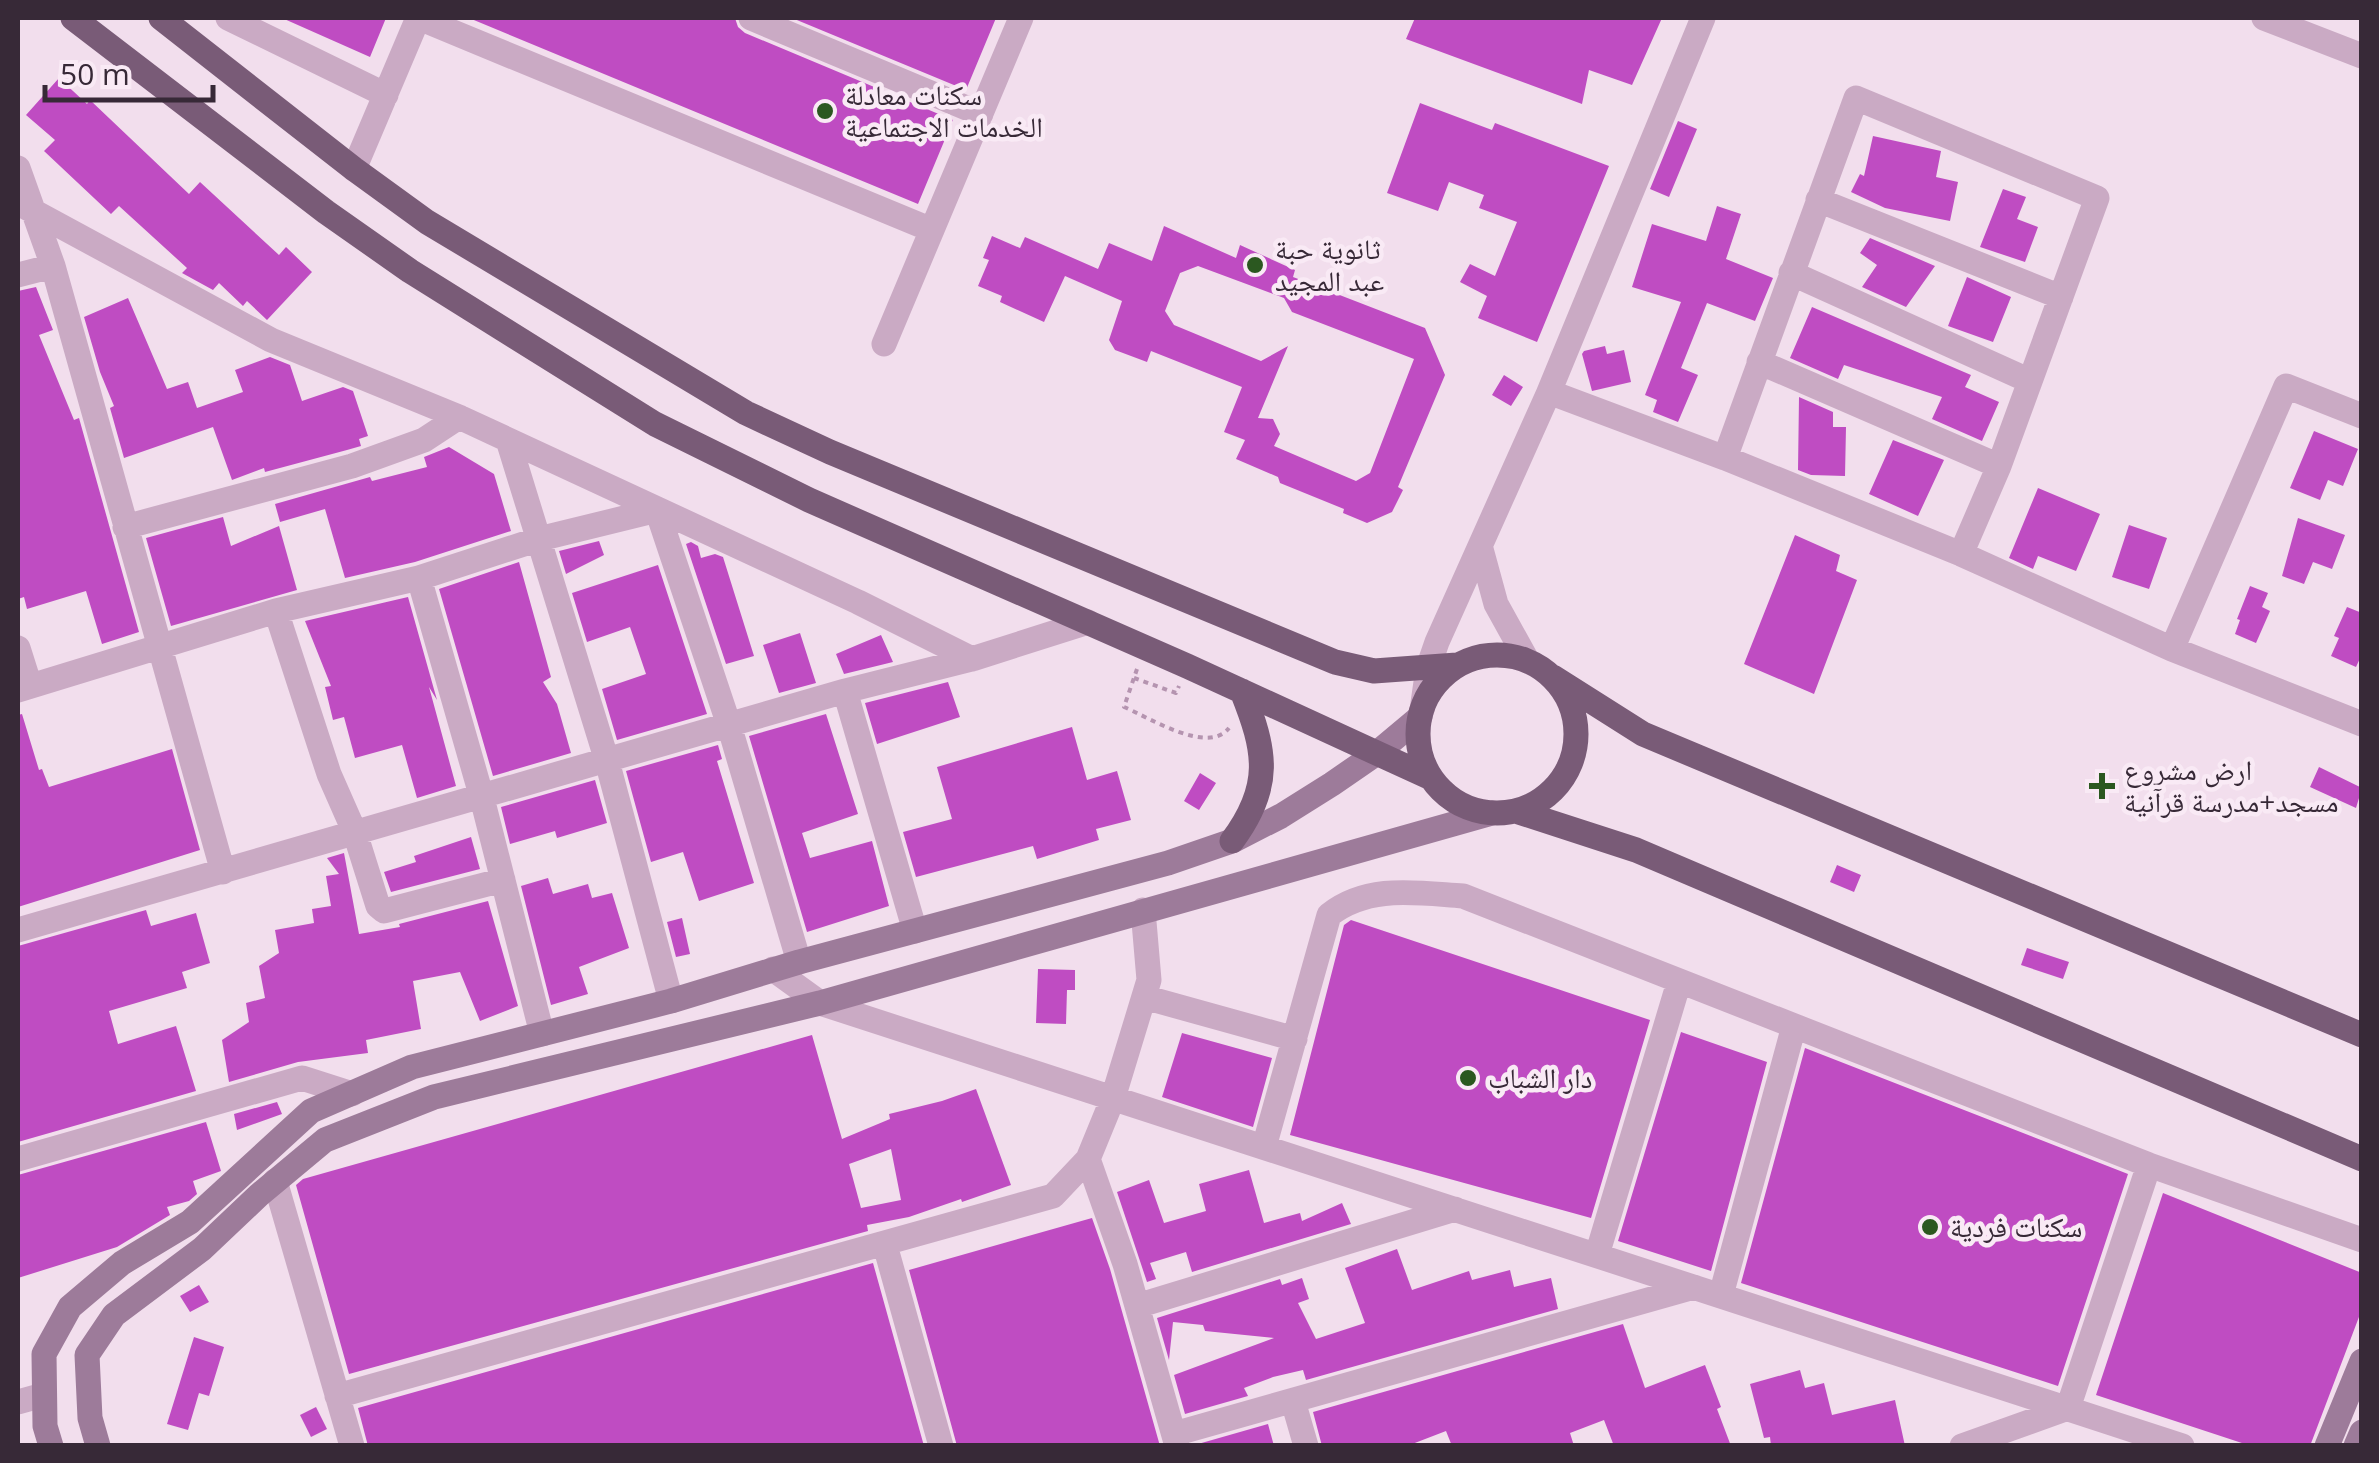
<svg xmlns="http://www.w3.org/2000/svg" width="2379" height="1463" font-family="'Open Sans','Noto Naskh Arabic',sans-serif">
  <rect width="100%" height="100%" fill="#f2deed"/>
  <path fill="#bf4cc2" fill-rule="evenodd" d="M282 18H386L370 57Z
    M469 18H735L738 27 745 33 953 120 918 204Z
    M792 18H996L966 90Z
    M1415 18H1662L1632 85 1589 70 1582 104 1406 39Z
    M59 78 87 104 90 100 189 194 200 182 279 255 286 247 312 272 267 320 247 301 243 306 219 283 213 290 182 273 187 268 119 206 111 214 44 151 55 140 26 115Z
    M1420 103 1492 130 1495 123 1609 166 1537 342 1478 318 1487 296 1460 282 1470 264 1495 276 1517 222 1479 208 1484 195 1449 182 1438 211 1387 193Z
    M1678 121 1697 129 1669 197 1650 189Z
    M1873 136 1941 151 1936 177 1958 182 1950 221 1885 208 1851 192 1860 174 1864 176Z
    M2003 189 2026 197 2017 219 2038 227 2025 262 1980 247Z
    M1717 206 1741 214 1726 259 1773 278 1755 321 1707 303 1681 368 1698 375 1678 422 1653 412 1657 400 1645 395 1681 302 1632 287 1652 224 1706 241Z
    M1164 226 1236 258 1240 245 1295 270 1293 277 1425 328 1445 375 1398 487 1403 490 1392 512 1367 523 1343 513 1344 509 1280 483 1278 477 1236 459 1245 440 1224 432 1242 387 1151 351 1147 362 1115 350 1109 340 1122 301 1065 276 1044 322 1000 302 1002 296 978 286 989 260 983 258 992 236 1020 248 1025 237 1098 269 1109 243 1152 261ZM1198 266 1284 298 1292 312 1414 359 1370 473 1356 481 1274 446 1280 434 1273 419 1258 418 1288 346 1261 361 1174 325 1165 311 1180 273Z
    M1870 238 1935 266 1906 307 1862 287 1877 265 1860 253Z
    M1967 277 2011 297 1993 342 1948 326Z
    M36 287 53 330 39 335 74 420 79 418 139 632 102 644 86 591 27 609 24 597 18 599V291Z
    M128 298 167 389 188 382 197 408 243 392 235 370 270 357 290 365 302 401 343 387 353 391 368 436 359 439 361 446 347 450 265 472 264 468 232 480 213 427 124 458 110 408 114 406 100 372 84 317Z
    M1812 307 1971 375 1965 387 1999 402 1982 441 1932 419 1942 397 1844 365 1838 379 1790 358Z
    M1605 346 1607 354 1624 350 1631 382 1592 391 1582 354 1584 351Z
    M1504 375 1523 387 1511 406 1492 395Z
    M1799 397 1833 412V427H1846L1845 476 1811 475 1798 470Z
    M2314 431 2358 449 2343 486 2328 480 2320 500 2290 488Z
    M1893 440 1944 460 1918 516 1869 494Z
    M449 447 494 474 511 531 415 562 345 578 325 509 280 522 275 504 370 477 372 481 427 467 424 457Z
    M2038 488 2100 514 2076 571 2038 556 2033 569 2009 558Z
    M223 517 231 546 279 526 297 590 171 626 146 538Z
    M2298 518 2345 535 2332 569 2313 562 2304 584 2282 576Z
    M2129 525 2167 538 2149 589 2112 577Z
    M1795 535 1840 555 1836 571 1857 580 1814 694 1744 664Z
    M599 541 604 555 566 574 559 551Z
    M691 542 698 546 701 558 715 554 723 557 754 656 726 664 686 544Z
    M519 562 551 677 543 682 557 704 571 753 493 776 439 589Z
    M658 565 707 714 617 740 602 689 646 674 630 627 587 642 572 593Z
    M2250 586 2268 593 2262 607 2270 611 2256 643 2235 634 2240 620 2237 619Z
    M408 597 437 700 429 687 456 786 417 798 402 745 355 758 344 717 333 720 325 687 331 686 305 621Z
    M2347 607 2362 613V654L2356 667 2331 656 2339 638 2334 636Z
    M800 633 816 683 779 693 763 645Z
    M881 635 893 662 844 674 836 654Z
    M948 682 960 717 877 744 865 703Z
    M22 714 39 770 42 769 49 787 172 749 200 850 18 907V715Z
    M826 714 858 814 802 833 810 858 872 841 889 906 807 932 749 736Z
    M1072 727 1087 780 1117 771 1131 820 1096 829 1099 840 1037 859 1033 846 916 877 903 832 952 819 937 767Z
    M718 745 722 759 717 761 754 883 699 901 683 852 651 862 626 771Z
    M2319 767 2362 788 2356 808 2310 787Z
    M1200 773 1216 783 1199 810 1184 801Z
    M595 780 607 823 557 838 555 831 510 844 501 807Z
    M471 837 480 869 391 892 384 872 416 862 414 856Z
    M344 853 359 934 400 927 399 924 488 901 518 1006 480 1021 460 972 413 981 421 1029 366 1040 368 1053 298 1062 229 1082 222 1040 249 1022 246 1003 265 998 259 966 279 953 275 930 314 923 312 909 331 906 326 876 339 874 327 858Z
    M1837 865 1861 875 1854 892 1830 882Z
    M548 878 553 894 588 884 592 898 612 893 629 948 579 967 588 994 551 1005 521 886Z
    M146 910 151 926 196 913 210 963 182 972 187 988 109 1011 118 1044 176 1026 196 1091 18 1142V946Z
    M682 918 690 954 676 957 667 922Z
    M1351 920 1650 1020 1591 1218 1290 1135 1344 925Z
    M2027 948 2069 962 2063 979 2021 965Z
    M1038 969 1075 970V990H1067L1066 1024 1036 1023Z
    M1681 1032 1767 1062 1711 1271 1618 1241Z
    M1182 1033 1272 1058 1253 1127 1162 1097Z
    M812 1035 842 1139 890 1119 889 1114 942 1101 976 1089 1011 1185 962 1202 961 1199 909 1217 867 1225 868 1231 349 1374 296 1185 303 1179ZM891 1149 901 1200 861 1208 849 1164Z
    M1805 1048 2128 1174 2058 1386 1741 1283Z
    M277 1102 282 1114 237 1130 234 1114Z
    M206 1122 221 1171 193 1181 197 1194 189 1201 167 1207 170 1215 117 1247 18 1278V1175Z
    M1249 1170 1264 1223 1300 1213 1302 1221 1342 1203 1351 1224 1192 1272 1186 1252 1150 1263 1156 1279 1147 1282 1117 1192 1149 1180 1164 1223 1206 1211 1199 1184Z
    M2163 1193 2362 1273V1309L2310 1446H2251L2096 1395Z
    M1092 1218 1110 1269 1160 1446H957L909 1270Z
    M1397 1249 1412 1290 1469 1271 1472 1280 1510 1270 1514 1287 1551 1278 1558 1309 1306 1380 1303 1370 1273 1377 1244 1388 1248 1396 1185 1414 1174 1375 1274 1338 1205 1331 1203 1325 1173 1322 1169 1360 1157 1318 1280 1279 1282 1285 1302 1278 1309 1299 1298 1303 1316 1339 1365 1323 1345 1268Z
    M873 1263 924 1446H368L358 1408Z
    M199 1285 209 1302 190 1312 180 1296Z
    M1623 1324 1645 1388 1705 1365 1721 1407 1717 1409 1731 1446H1614L1604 1420 1570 1433 1574 1446H1452L1446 1431 1407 1446H1322L1313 1412Z
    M194 1337 224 1347 209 1396 199 1393 188 1430 167 1424Z
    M1800 1370 1805 1388 1824 1383 1832 1415 1895 1400 1905 1446H1771L1770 1437 1764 1438 1750 1384Z
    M316 1407 327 1429 311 1437 300 1415Z
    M1268 1424 1274 1446H1199L1198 1444Z"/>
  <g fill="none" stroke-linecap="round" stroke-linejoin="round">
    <path stroke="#b594b0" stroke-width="4" stroke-dasharray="5 5" stroke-linecap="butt" d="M1137 669 1124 707C1150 718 1208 755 1229 728
      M1134 678 1176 693 1179 686"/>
    <path stroke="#caaac4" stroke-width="25" d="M228 18 386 95
      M419 18 932 230
      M751 18 981 114
      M2264 18 2362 56
      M18 168 53 266 223 872
      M354 169 418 18
      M1818 200 2061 297
      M18 203 271 340 459 417 858 602 972 659 1088 622
      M1791 273 2030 381
      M18 275 53 266
      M884 344 1021 18
      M1759 362 1999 466
      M1549 392 1725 458 1961 554 2172 649 2362 724
      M508 440 607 761 671 1001
      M1725 458 1856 98 2097 198 1999 466 1961 554
      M125 527 352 466 424 440 459 417
      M1481 549 1496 604 1527 660
      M419 578 482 798 542 1034
      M276 611 329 774 355 833 378 906 384 911 503 880
      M18 648 30 686
      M2172 649 2286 386 2362 416
      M18 690 276 611 419 578 539 539 657 510 729 725 799 962
      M845 691 915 931
      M1422 710 1428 668 1437 642 1549 392 1703 18
      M18 930 845 691 972 659
      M773 969 820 1003 2182 1446
      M1144 997 1295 1039
      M1264 1147 1329 915C1368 884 1417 893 1463 896L2149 1165 2362 1240
      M18 1159 302 1078 352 1094
      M1088 1159 1125 1264 1177 1446
      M275 1181 352 1446
      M885 1245 941 1446
      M1597 1255 1679 982
      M1721 1295 1794 1026
      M1137 1306 1455 1209
      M337 1396 1053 1196 1088 1159 1113 1098 1149 980 1143 910
      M1293 1401 1306 1446
      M18 1402 43 1395
      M1174 1434 1694 1287
      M1962 1446 2068 1408 2149 1165"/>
    <path stroke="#9d7b9a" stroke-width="25" d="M51 1446 45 1426 44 1354 70 1307 122 1263 190 1222 311 1111 412 1067 671 1001 799 962 1168 863 1232 841 1281 816 1332 784 1377 753 1420 717
      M98 1446 90 1418 87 1355 114 1315 202 1249 259 1195 325 1140 434 1097 820 1003 1492 813
      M2327 1446 2362 1361
      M2356 1446 2362 1432"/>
    <path stroke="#795b77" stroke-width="25" d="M73 18 326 212 410 271 655 424 809 500 1187 666 1431 778
      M161 18 354 169 427 222 746 413 830 452 1335 662 1374 671 1457 665
      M1418 734a79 79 0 1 1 158 0a79 79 0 1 1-158 0Z
      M1553 677 1643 734 2362 1035
      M1516 811 1636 850 2362 1159
      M1232 841C1273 786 1266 751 1242 691"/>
  </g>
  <g fill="#2b5820" stroke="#f9eaf5" stroke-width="4">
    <circle cx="825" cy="111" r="10"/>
    <circle cx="1255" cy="265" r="10"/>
    <path d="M2097 771h10v10h10v10h-10v10h-10v-10h-10v-10h10z"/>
    <circle cx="1468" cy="1078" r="10"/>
    <circle cx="1930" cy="1227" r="10"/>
  </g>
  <g text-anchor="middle" stroke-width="9" stroke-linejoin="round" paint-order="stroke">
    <g font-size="28" fill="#372937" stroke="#f9eaf5" text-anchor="start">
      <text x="845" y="105">سكنات معادلة<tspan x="845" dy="32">الخدمات الاجتماعية</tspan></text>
      <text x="1275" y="259">ثانوية حبة<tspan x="1275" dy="32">عبد المجيد</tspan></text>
      <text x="2124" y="780">ارض مشروع<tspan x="2124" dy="32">مسجد+مدرسة قرآنية</tspan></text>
      <text x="1488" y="1088">دار الشباب</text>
      <text x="1950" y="1237">سكنات فردية</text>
    </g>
  </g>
  <rect width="2379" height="1463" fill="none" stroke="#372937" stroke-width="40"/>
  <path d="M45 85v15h168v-15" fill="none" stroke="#372937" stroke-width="5"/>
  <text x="60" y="85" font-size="30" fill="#372937" stroke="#f9eaf5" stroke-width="8" paint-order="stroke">50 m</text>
</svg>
